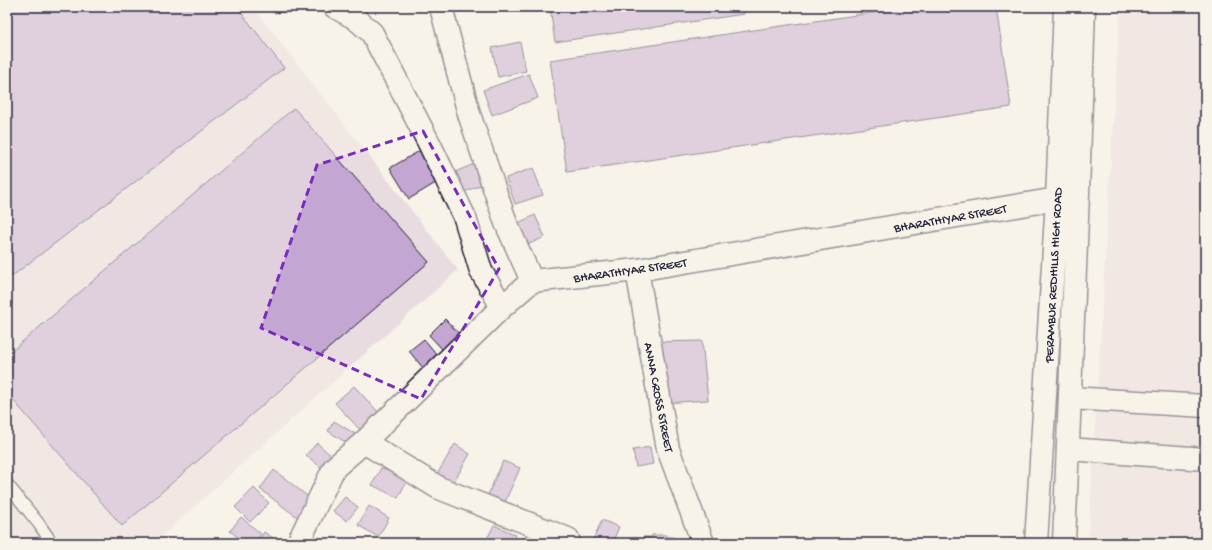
<svg xmlns="http://www.w3.org/2000/svg" width="1212" height="550" font-family="'Gochi Hand',sans-serif">
  <rect width="100%" height="100%" fill="#f7f3e8"/>
  <filter id="ink" filterUnits="userSpaceOnUse"><feTurbulence type="fractalNoise" baseFrequency=".025" numOctaves="2"/><feDisplacementMap in="SourceGraphic" scale="8" xChannelSelector="R" yChannelSelector="G"/><feConvolveMatrix kernelMatrix="1 2 1 2 8 2 1 2 1" color-interpolation-filters="sRGB"/></filter>
  <g filter="url(#ink)">
    <path fill="#e8dce1" d="M7 7H253L458 270 154 543H7Z
      M1120 7H1205V543H1088Z"/>
    <path fill="#c4a6d2" stroke="#22223b" d="M7 7H237L284 68 7 280Z
      M274 7H316V10L274 13Z
      M550 7H743L744 14 555 42Z
      M911 7H996L1011 107 567 172 550 60Z
      M520 42 526 71 498 77 492 48Z
      M529 74 538 98 492 115 483 90Z
      M294 108 429 262 122 526 7 393V355Z
      M421 150 439 181 409 199 390 168Z
      M476 163 485 183 462 193 453 173Z
      M533 168 543 195 515 204 506 178Z
      M535 215 545 237 527 245 518 223Z
      M445 319 460 335 443 350 429 335Z
      M424 339 438 356 423 368 409 351Z
      M702 341 708 400 665 403 657 342Z
      M354 386 383 417 364 434 335 403Z
      M334 421 360 437 353 447 328 431Z
      M317 443 333 457 323 469 306 455Z
      M455 444 470 454 452 485 436 476Z
      M650 447 653 464 636 467 633 450Z
      M503 461 520 468 504 504 487 497Z
      M381 468 407 480 398 498 372 485Z
      M274 470 311 499 297 517 260 489Z
      M254 488 269 503 250 522 235 507Z
      M345 497 358 507 347 521 333 511Z
      M369 506 389 518 378 537 358 525Z
      M241 517 261 534 254 543H245L230 531Z
      M602 520 619 527 612 543H601L593 540Z
      M494 525 516 535 512 543H485Z
      M264 532 280 543H257Z
      M652 535H666V537H673L674 543H643V537H652Z"/>
    <g fill="none" stroke-linecap="round" stroke-linejoin="round">
      <defs>
        <path id="lane" d="M7 484 39 524 52 543"/>
        <path id="street" d="M335 7 355 18 372 33 429 143 465 218 481 271 502 307
          M441 7 469 114 506 223 532 281
          M637 270 668 449 703 543
          M1070 398 1205 406
          M364 442 439 488 568 539
          M1068 449 1205 459
          M298 543 334 468 364 442 502 307 532 281 637 270 1057 199 1075 195"/>
        <path id="secondary" d="M1036 543 1057 199 1065 7
          M1064 543 1078 194 1084 7"/>
      </defs>
      <use href="#lane" stroke="#22223b" stroke-width="14"/>
      <use href="#street" stroke="#22223b" stroke-width="25"/>
      <use href="#secondary" stroke="#22223b" stroke-width="25"/>
      <use href="#lane" stroke="#f7f3e8" stroke-width="11"/>
      <use href="#street" stroke="#f7f3e8" stroke-width="22"/>
      <use href="#secondary" stroke="#f7f3e8" stroke-width="22"/>
    </g>
  </g>
  <path d="M0 0H1212V550H0ZM423 131 499 269 421 399 261 328 317 165Z" fill="#f7f3e8" fill-opacity=".55" fill-rule="evenodd"/>
  <path fill="none" stroke="#7b2cbf" stroke-width="3" stroke-dasharray="8 5" stroke-linejoin="round" d="M423 131 499 269 421 399 261 328 317 165Z"/>
  <g text-anchor="middle" stroke-width="4" stroke-linejoin="round" paint-order="stroke">
    <g font-size="13" fill="#22223b" stroke="#f7f3e8">
      <text transform="translate(950 217) rotate(-10)" y="5">BHARATHIYAR STREET</text>
      <text transform="translate(630 269) rotate(-8)" y="5">BHARATHIYAR STREET</text>
      <text transform="translate(1052 275) rotate(-87)" y="5">PERAMBUR REDHILLS HIGH ROAD</text>
      <text transform="translate(660 397) rotate(79)" y="5">ANNA CROSS STREET</text>
    </g>
  </g>
  <rect width="1212" height="550" fill="none" stroke="#f7f3e8" stroke-width="24"/>
  <rect x="12" y="12" width="1188" height="526" fill="none" stroke="#22223b" stroke-width="1.5" filter="url(#ink)"/>
</svg>
